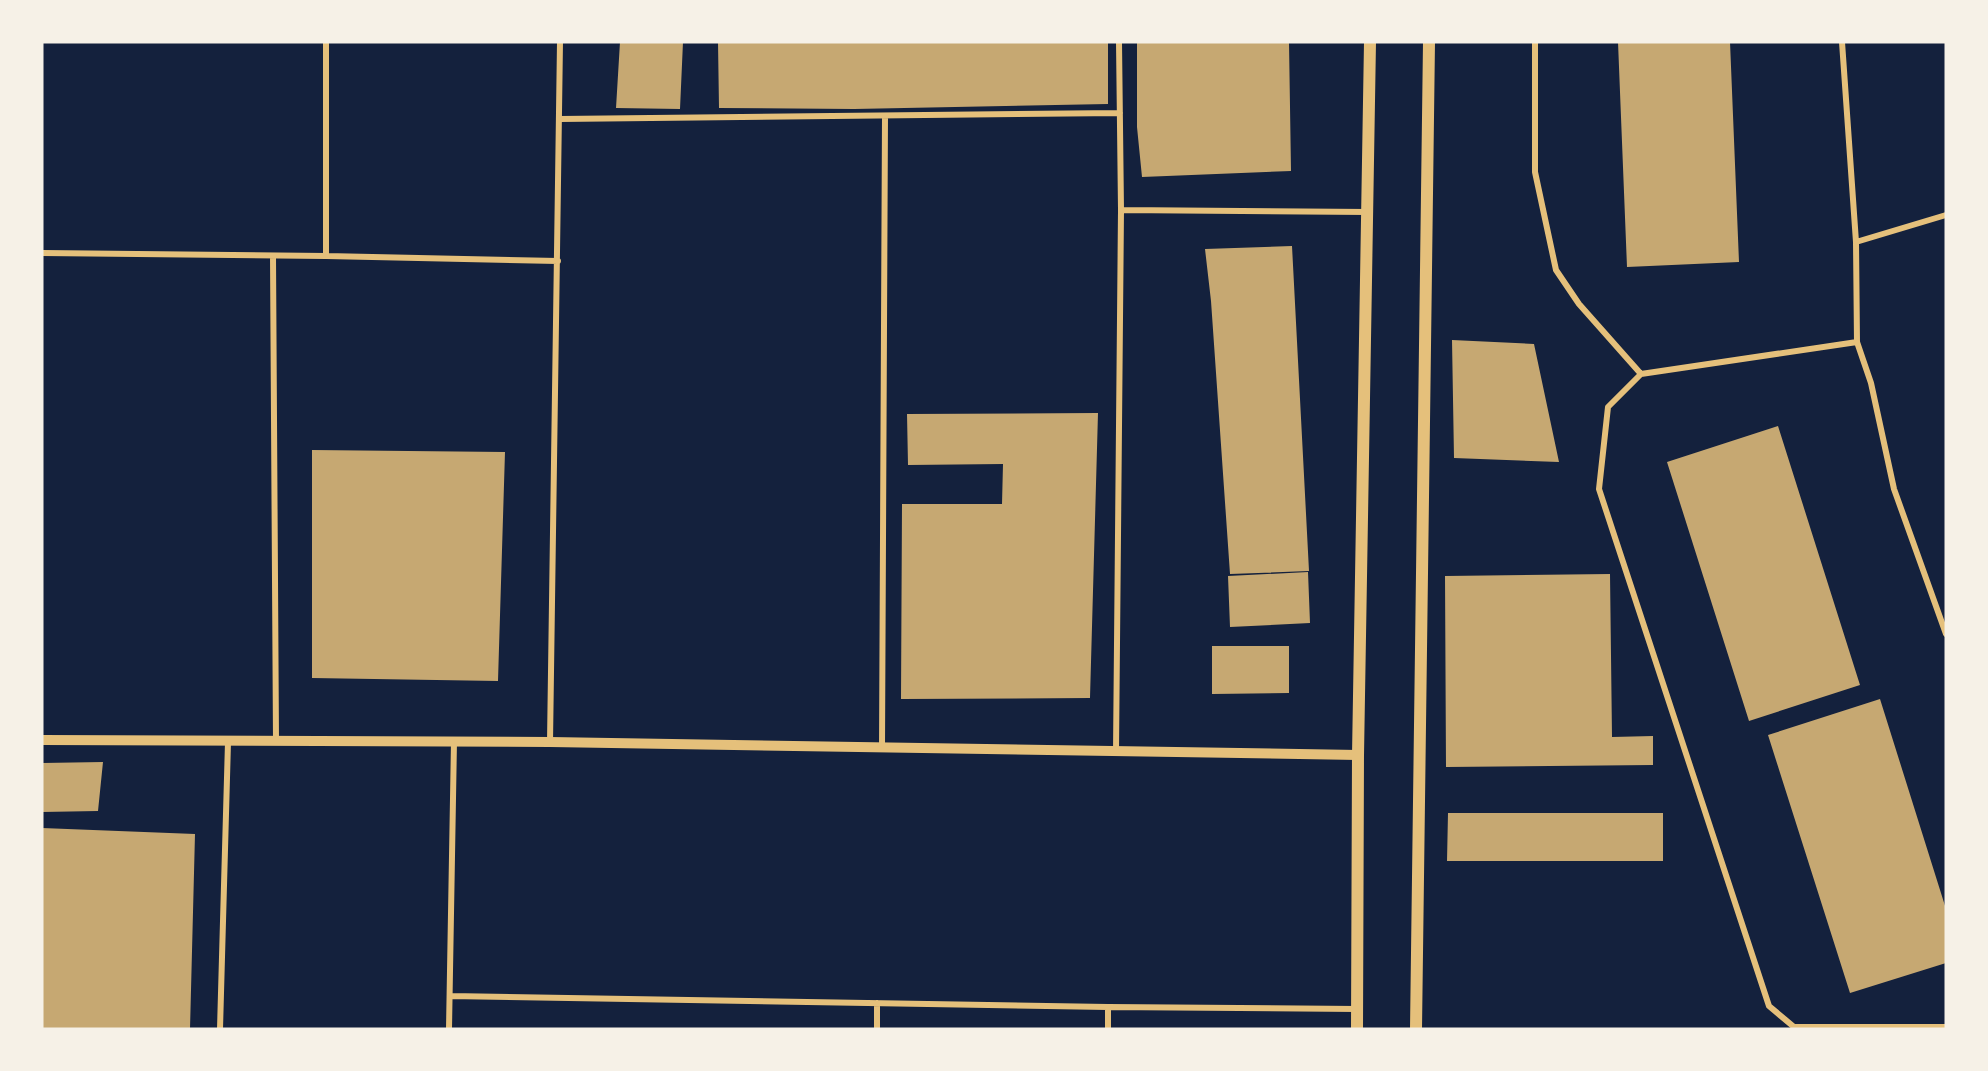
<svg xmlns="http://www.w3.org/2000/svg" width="1988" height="1071" font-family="Quicksand,sans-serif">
  <rect width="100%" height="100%" fill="#14213d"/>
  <path fill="#c6a872" d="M620 42H683L680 109 616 108Z
    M718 42H1108V104L854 109 719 108Z
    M1137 42H1289L1291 171 1142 177 1137 127Z
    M1618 42H1730L1739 262 1627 267Z
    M1292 246 1309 571 1230 574 1211 301 1205 249Z
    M1452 340 1534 344 1559 462 1454 458Z
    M1098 413 1090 698 901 699 902 504H1002L1003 464 908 465 907 414Z
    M1778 426 1860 685 1749 721 1667 462Z
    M312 450 505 452 498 681 312 678Z
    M1308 572 1310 623 1230 627 1228 576Z
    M1610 574 1612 737 1653 736V765L1446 767 1445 576Z
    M1212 646H1289V693L1212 694Z
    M1880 699 1946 909V963L1850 993 1768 735Z
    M103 762 98 811 42 812V763Z
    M1448 813H1663V861H1447Z
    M42 828 195 834 190 1029H42Z"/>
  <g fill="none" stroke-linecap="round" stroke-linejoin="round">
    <path stroke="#e5c07b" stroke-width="6" d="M1535 42V172L1556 270 1579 304 1641 374
      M1842 42 1856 242 1857 342 1871 383 1894 489 1946 634
      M560 119 1120 113
      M1121 210 1368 212
      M1856 242 1946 215
      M42 253 326 256 558 261
      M273 256 276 741
      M326 256V42
      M1857 342 1641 374 1608 407 1599 489 1769 1006 1794 1027H1946
      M550 742 560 42
      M882 749 885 116
      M1116 752 1121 210 1119 42
      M450 996 1108 1007 1357 1009
      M220 1029 228 742
      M449 1029 454 741
      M877 1029V1003
      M1108 1029V1007"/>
    <path stroke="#e5c07b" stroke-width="10" d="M42 740 550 742 1358 755"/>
    <path stroke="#e5c07b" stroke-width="12" d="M1357 1029 1358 755 1370 42
      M1416 1029 1429 42"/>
  </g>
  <rect width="1988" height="1071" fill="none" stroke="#f6f1e7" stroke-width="87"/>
</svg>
